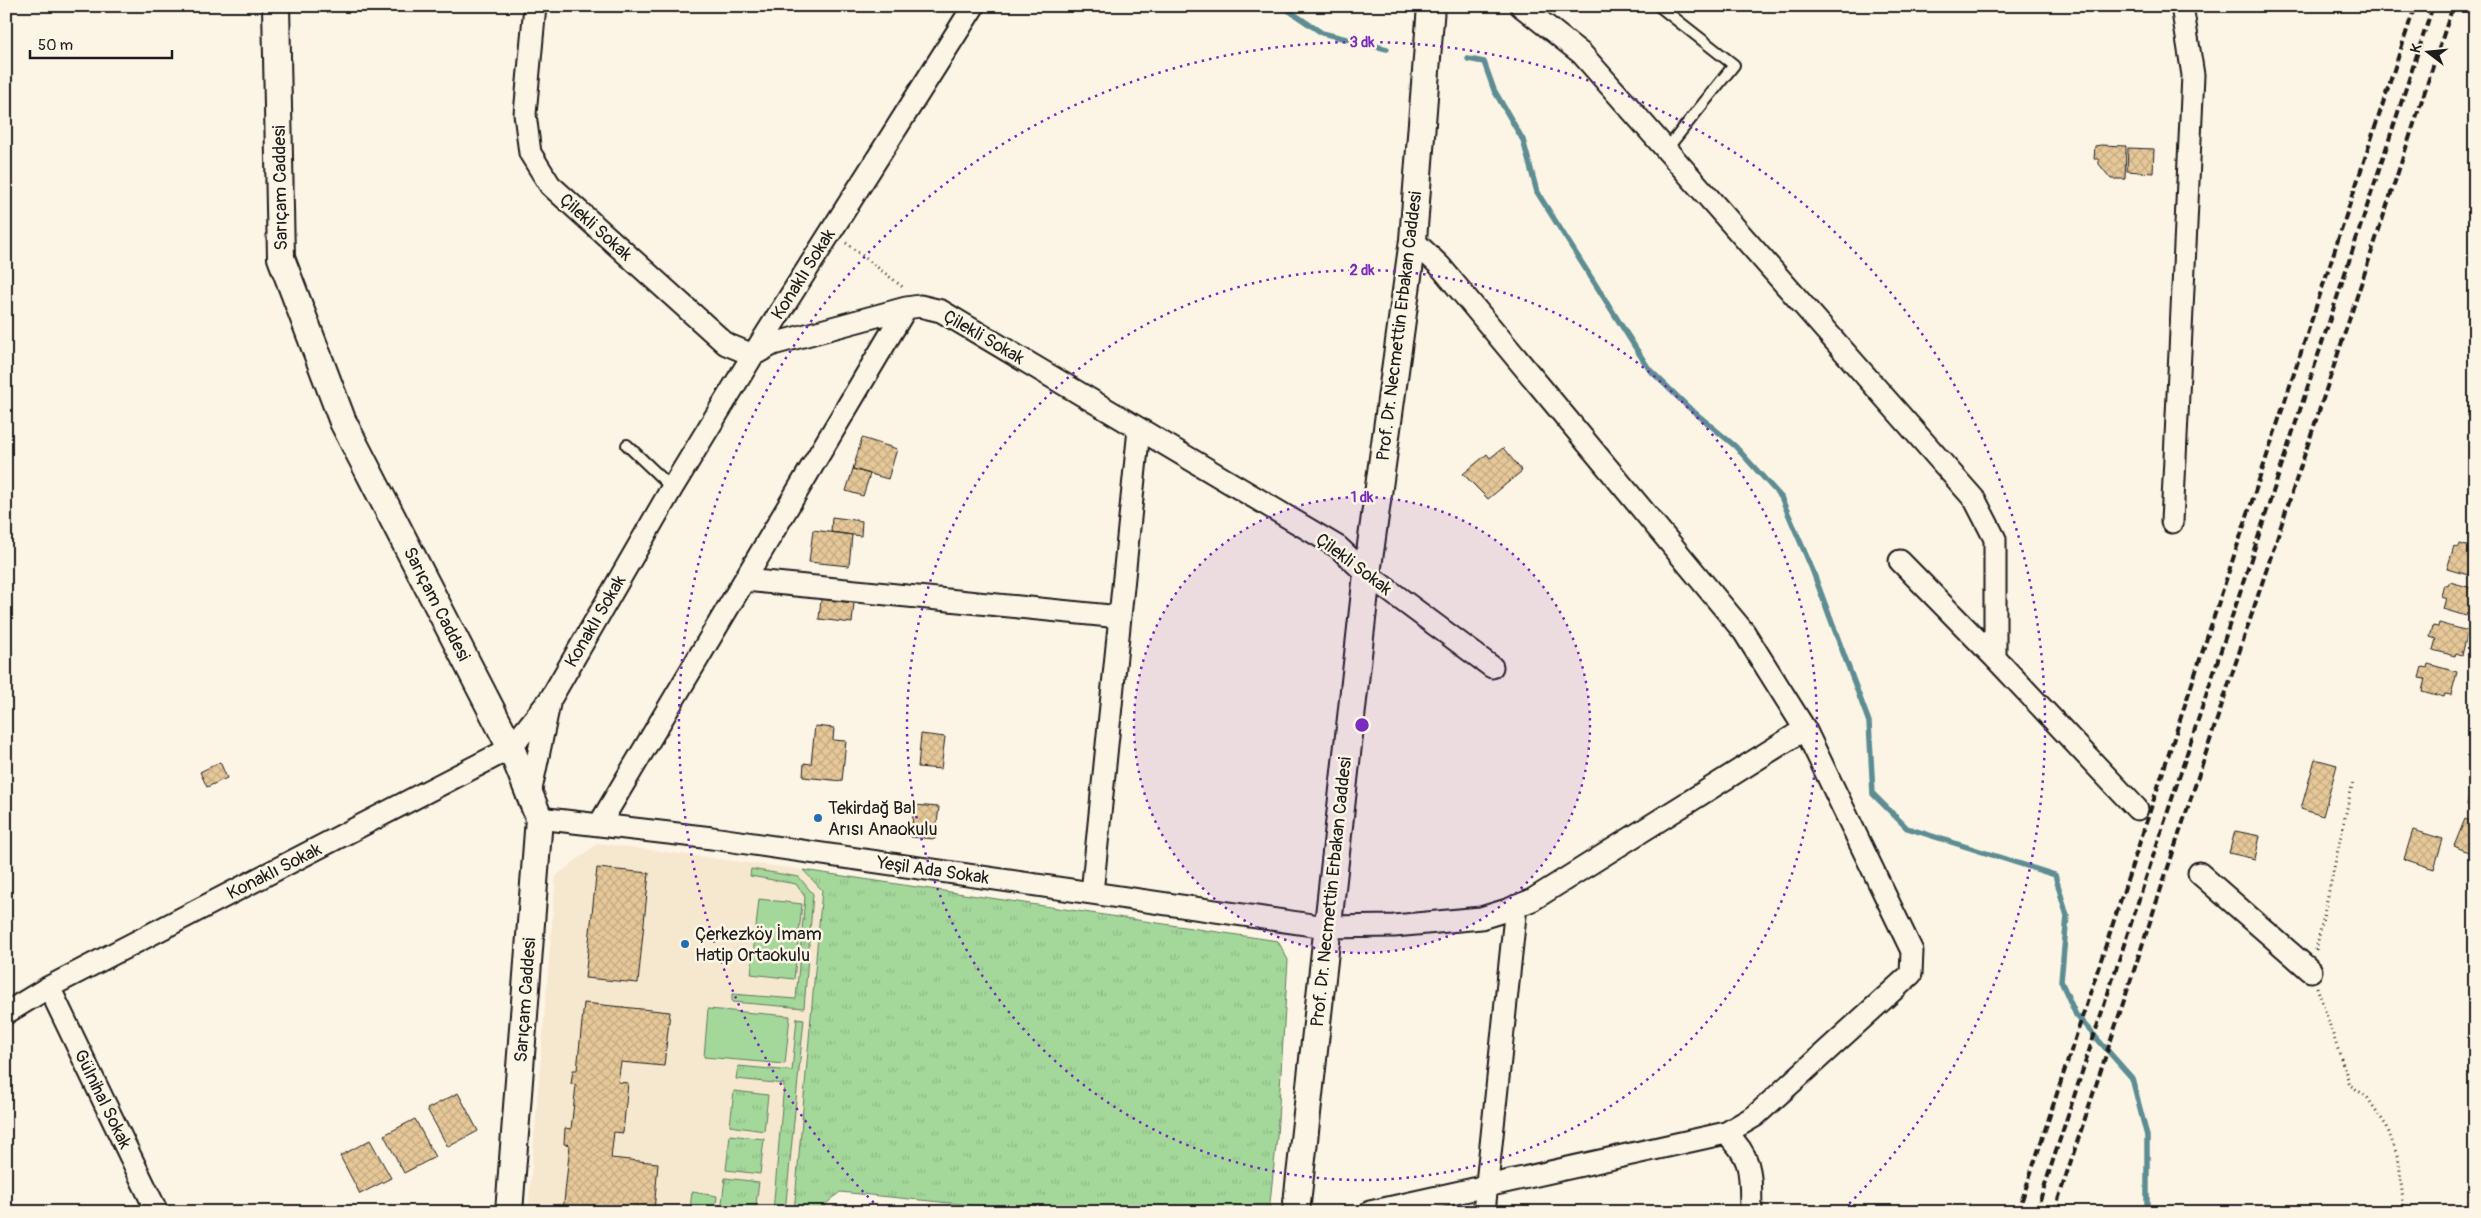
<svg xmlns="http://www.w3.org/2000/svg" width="2481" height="1218" font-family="Pangolin,sans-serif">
  <defs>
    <pattern id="grass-tufts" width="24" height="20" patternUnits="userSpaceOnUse" patternTransform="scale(1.25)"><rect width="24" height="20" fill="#a4d89b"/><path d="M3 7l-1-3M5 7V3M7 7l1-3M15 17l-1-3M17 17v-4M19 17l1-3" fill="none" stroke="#8db985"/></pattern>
    <pattern id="building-cross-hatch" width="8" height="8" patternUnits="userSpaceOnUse" patternTransform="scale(1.25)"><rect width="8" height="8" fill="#e6c899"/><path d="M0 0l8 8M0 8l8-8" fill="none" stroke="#c5ab83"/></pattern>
  </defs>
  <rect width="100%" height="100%" fill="#fcf5e5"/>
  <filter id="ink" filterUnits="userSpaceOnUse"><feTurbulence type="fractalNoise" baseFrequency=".02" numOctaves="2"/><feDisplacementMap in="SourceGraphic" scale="10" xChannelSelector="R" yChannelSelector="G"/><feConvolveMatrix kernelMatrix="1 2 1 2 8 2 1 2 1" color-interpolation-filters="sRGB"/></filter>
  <g filter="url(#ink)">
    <path fill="#f5e8ce" d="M598 843 803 870 822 890 794 1212H528L556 876Z"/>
    <path fill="url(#grass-tufts)" stroke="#607a5c" d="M751 869 799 877 813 894 804 1008 732 1002V994L796 999 805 897 796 884 750 876Z
      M803 870 1278 941 1288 960 1277 1136 1269 1212H1040L840 1192 826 1204 825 1212H794L822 890Z
      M797 1018 804 1019 785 1212H773L784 1084 736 1079 738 1066 792 1071Z
      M734 1091 768 1095 764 1131 730 1126Z
      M730 1135 764 1139 760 1174 726 1170Z
      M725 1178 759 1182 755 1212H721Z
      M692 1192 717 1196 715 1212 690 1209Z"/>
    <path fill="#a4d89b" stroke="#607a5c" d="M759 899 802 904 794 979 751 974Z
      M708 1009 790 1016 785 1064 704 1057Z"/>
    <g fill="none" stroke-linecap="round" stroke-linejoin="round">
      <path stroke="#5d8d93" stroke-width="5.5" d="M1282 6 1322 33 1387 49
        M1468 59 1484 62 1494 90 1523 140 1537 192 1649 369 1687 406 1735 446 1781 497 1812 569 1869 722 1873 794 1907 828 2055 875 2067 916 2061 981 2076 1015 2132 1078 2147 1136V1212"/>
    </g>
    <path fill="url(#building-cross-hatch)" stroke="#1c1c1c" d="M2101 145 2126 146 2125 179H2111L2099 164V159H2094L2095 146Z
      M2128 148 2154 149 2153 173 2127 171Z
      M862 438 897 449 888 479 853 469Z
      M1503 448 1522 471 1488 499 1463 474 1487 454 1490 458Z
      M853 469 870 474 863 496 846 491Z
      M832 517 862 521 861 536 831 532Z
      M813 530 852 535 849 566 809 562Z
      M2459 544 2475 548V577L2447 569 2454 546 2458 548Z
      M2450 582 2475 589 2472 614 2467 612 2466 616 2443 609 2446 598 2441 596 2444 585 2448 586Z
      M821 599 854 603 852 623 819 619Z
      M2439 623 2468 631 2462 655 2456 653 2455 656 2433 650 2436 639 2430 637 2433 626 2438 627Z
      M2428 664 2457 672 2451 695 2445 694 2444 697 2422 691 2425 679 2419 678 2422 667 2427 668Z
      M815 726 834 728 833 740 846 741 842 781 803 777 804 763 811 764Z
      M921 734 945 737 941 769 918 767Z
      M2315 759 2337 765 2323 816 2301 809Z
      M220 762 227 778 207 787 200 772Z
      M2474 774H2475V807L2467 805Z
      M914 805 939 807 935 839 911 837Z
      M2465 819 2475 824V855L2454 846Z
      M2413 830 2443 839 2434 869 2404 859Z
      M2235 831 2260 836 2255 859 2229 853Z
      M597 868 649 873 638 983 585 978Z
      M584 1003 670 1012 664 1066 621 1062 618 1082 628 1083 623 1133 614 1132 611 1158 658 1163 654 1212H563L570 1145 564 1144 565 1128 571 1129 576 1085 571 1084 573 1070H577Z
      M458 1093 478 1131 448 1147 427 1109Z
      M415 1119 435 1157 404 1173 384 1135Z
      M370 1140 391 1178 360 1194 340 1156Z"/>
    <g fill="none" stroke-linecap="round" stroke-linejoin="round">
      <defs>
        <path id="service" d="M1659 6 1734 65 1666 150
          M627 445 672 488"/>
        <path id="minor" d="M535 6 525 114 530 153 550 185 726 344 753 355
          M1521 6 1582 54 1975 500 1995 539V658
          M1413 240 1440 266 1744 632 1805 729 1912 951 1911 974 1755 1116 1726 1133
          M753 355 773 344 906 308 920 306 941 311 1338 547 1367 574 1492 667
          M2172 522 2193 75 2182 6
          M1900 561 1995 658 2137 809
          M745 580 1120 617
          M530 794 549 704
          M539 818 712 838 1326 927 1394 926 1481 918 1507 910 1532 900 1805 729
          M599 825 906 308
          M2199 873 2311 971
          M1092 893 1139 429
          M49 987 157 1212
          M6 1013 49 987 511 748 551 698 672 488 753 355 973 7 970 6
          M1370 1212 1726 1133C1754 1159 1750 1175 1751 1212
          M1484 1212 1516 906"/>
        <path id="tertiary" d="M276 6 281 258 343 422 511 748 539 818 509 1212
          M1296 1212 1367 574 1413 240 1431 6"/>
      </defs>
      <use href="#service" stroke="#1c1c1c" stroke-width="14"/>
      <use href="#minor" stroke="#1c1c1c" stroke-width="25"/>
      <use href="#tertiary" stroke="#1c1c1c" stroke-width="30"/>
      <path stroke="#1c1c1c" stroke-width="3" stroke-dasharray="1 4" stroke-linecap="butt" d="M846 243 904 288
        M2316 950 2353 781
        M2317 987 2350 1085 2367 1097 2387 1127 2399 1161 2404 1212"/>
      <use href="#service" stroke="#fcf5e5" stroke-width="10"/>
      <use href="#minor" stroke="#fcf5e5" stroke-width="21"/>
      <use href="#tertiary" stroke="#fcf5e5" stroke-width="26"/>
      <path stroke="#1c1c1c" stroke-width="4" stroke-dasharray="8 4" stroke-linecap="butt" d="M2018 1212 2415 6
        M2036 1212 2433 6
        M2054 1212 2453 6"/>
    </g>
  </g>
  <circle cx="1362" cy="725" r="228" fill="#7b2cbf" fill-opacity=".12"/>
  <g fill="none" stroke="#7b2cbf" stroke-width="2.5" stroke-dasharray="2.5 5">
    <circle cx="1362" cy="725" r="228"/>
    <circle cx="1362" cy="725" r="455"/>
    <path d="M879 1208A683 683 0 1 1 1845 1208"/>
  </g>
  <g fill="#1f6fb2" stroke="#fcf5e5" stroke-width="2">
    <circle cx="818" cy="818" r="5"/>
    <circle cx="685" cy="944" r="5"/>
  </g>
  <g text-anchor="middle" stroke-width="5" stroke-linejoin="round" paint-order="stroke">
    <g font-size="18" fill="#1c1c1c" stroke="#fcf5e5">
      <text transform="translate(280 188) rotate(-91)" y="6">Sarıçam Caddesi</text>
      <text transform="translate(596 227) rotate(42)" y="6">Çilekli Sokak</text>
      <text transform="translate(803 274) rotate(-58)" y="6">Konaklı Sokak</text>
      <text transform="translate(1399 326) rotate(-83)" y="6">Prof. Dr. Necmettin Erbakan Caddesi</text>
      <text transform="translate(984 337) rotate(30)" y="6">Çilekli Sokak</text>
      <text transform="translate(1354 564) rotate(37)" y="6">Çilekli Sokak</text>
      <text transform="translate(437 604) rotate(63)" y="6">Sarıçam Caddesi</text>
      <text transform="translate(595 621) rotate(-60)" y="6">Konaklı Sokak</text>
      <text transform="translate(933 870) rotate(8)" y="6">Yeşil Ada Sokak</text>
      <text transform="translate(274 871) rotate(-27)" y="6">Konaklı Sokak</text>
      <text transform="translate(1331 892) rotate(-84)" y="6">Prof. Dr. Necmettin Erbakan Caddesi</text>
      <text transform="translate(525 1000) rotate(-86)" y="6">Sarıçam Caddesi</text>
      <text transform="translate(103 1099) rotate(64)" y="6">Gülnihal Sokak</text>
    </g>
    <g font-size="18" fill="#1c1c1c" stroke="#fcf5e5" text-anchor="start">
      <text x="828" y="814">Tekirdağ Bal<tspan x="828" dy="21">Arısı Anaokulu</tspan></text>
      <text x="695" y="940">Çerkezköy İmam<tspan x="695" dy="21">Hatip Ortaokulu</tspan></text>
    </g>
  </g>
  <circle cx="1362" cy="725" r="8" fill="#7b2cbf" stroke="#fcf5e5" stroke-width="2.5"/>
  <g font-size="15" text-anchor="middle" font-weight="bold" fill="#7b2cbf" stroke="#fcf5e5" stroke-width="5" stroke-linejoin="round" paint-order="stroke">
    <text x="1362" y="47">3 dk</text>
    <text x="1362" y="275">2 dk</text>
    <text x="1362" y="502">1 dk</text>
  </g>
  <rect width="2481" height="1218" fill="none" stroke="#fcf5e5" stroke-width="25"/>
  <rect x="12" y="12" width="2456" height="1193" fill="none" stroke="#1c1c1c" stroke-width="2" filter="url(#ink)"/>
  <g transform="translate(2428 52) rotate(286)" stroke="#fcf5e5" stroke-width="4" paint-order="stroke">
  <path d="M0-4L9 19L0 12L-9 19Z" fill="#1c1c1c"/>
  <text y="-8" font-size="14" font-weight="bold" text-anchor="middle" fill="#1c1c1c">K</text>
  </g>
  <path d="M30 50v8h142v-8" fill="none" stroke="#1c1c1c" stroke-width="2.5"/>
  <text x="38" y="50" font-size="15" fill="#1c1c1c" stroke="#fcf5e5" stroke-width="4" paint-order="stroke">50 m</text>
</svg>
